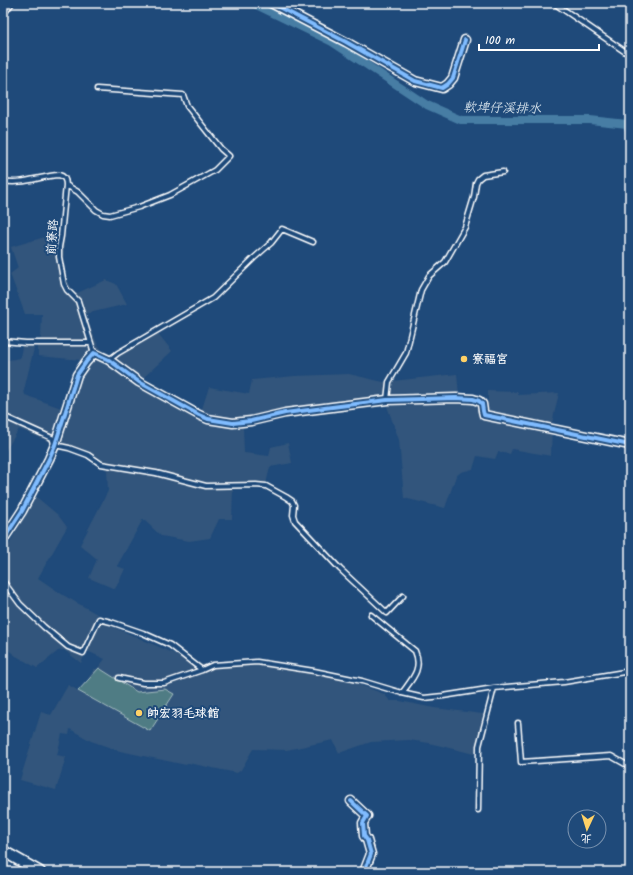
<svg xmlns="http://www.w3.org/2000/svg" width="633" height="875" font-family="Kalam,'LXGW WenKai TC',sans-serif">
  <rect width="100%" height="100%" fill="#1f4a7a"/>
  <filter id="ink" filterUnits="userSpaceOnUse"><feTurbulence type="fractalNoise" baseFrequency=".025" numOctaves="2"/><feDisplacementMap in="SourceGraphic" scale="8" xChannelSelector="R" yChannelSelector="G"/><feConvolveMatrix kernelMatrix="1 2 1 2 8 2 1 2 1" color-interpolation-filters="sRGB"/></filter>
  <g filter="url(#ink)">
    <path fill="#32557b" d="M65 231 63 272 75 294 106 280 116 284 127 304 85 314 97 343 104 353 115 357 156 331 172 351 143 378 201 412 209 387 249 394 252 380 295 376 349 374 383 382 457 374 459 395 488 402V391L518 392V395L559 393 552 423 551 456 512 449 510 454 498 452 495 459 477 456 473 469 461 472 456 476 445 508 404 498 399 440 387 406 258 422 243 428 244 453 269 456 271 447 288 443 292 463 270 467 266 484 233 487 232 519H219L210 538 189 541 161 536 143 519 117 566 125 569 115 589 89 578 97 559 80 545 108 491 107 470 71 447 59 441 81 376 82 360 38 356V342L41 338 42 314H25L10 274 18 268 11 247Z
      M23 341 35 344 24 390 25 395 61 408 50 442 19 429 3 455V361L20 358Z
      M34 495 58 515 67 527 38 578 63 595 97 614 95 618 102 622 198 664 218 665 239 663 312 672 347 680 384 694 390 701H400L434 708 483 714 474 754 429 743 409 740 371 742 339 753 333 740 287 750 253 749 241 770 237 773 188 763 186 765 120 751 91 741 70 729 69 735 62 734 57 755 66 757 56 790 20 780 41 712 51 715 68 685 81 692 94 669H97L105 659 87 651 81 663 64 650 58 651 37 668 16 656 3 646V552L7 549Z"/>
    <path fill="#4f7c84" stroke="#a7bec2" d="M99 668 137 692 165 689 174 694 150 731 78 691Z"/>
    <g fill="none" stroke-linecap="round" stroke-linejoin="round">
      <path stroke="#477da4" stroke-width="8" d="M252 3 332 42 427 105 461 120H590L627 124 630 134"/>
      <defs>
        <path id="service" d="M554 3 630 55
          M3 15 12 3
          M3 181C22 185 40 176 59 175 64 176 66 180 66 185L61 236 59 247V257L64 284 67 290 78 301 94 353
          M66 185 78 192 96 210 103 214 110 215 139 207 170 195 215 170 229 156 221 149 187 106 183 95 97 89
          M3 341 26 343H91
          M109 360 118 353 213 298 254 258 271 243 282 229 313 242
          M387 400 389 382 406 353 421 290 429 276 445 262 465 227 474 197 476 183 478 179 483 175 503 172
          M3 416 52 438 55 445 69 448 88 455 101 464 156 473 206 486 256 485 266 486 286 497 292 501 294 505 293 515 295 521 340 569 387 613 403 596
          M3 581 20 604 44 627 68 647 83 653 99 619 111 622 143 633 170 645 202 670 213 665 257 662 314 671 362 681 402 693 424 698 443 696 494 688 564 682 630 671
          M371 615 415 651C423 669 412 679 402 693
          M119 678 143 683H164L202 670
          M518 723 521 762 611 756 627 765 630 764
          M478 810 479 746 494 688"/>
        <path id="minor" d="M271 3 346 42 415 81 442 88 448 84 453 78 465 40
          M3 540 22 511 49 459 55 445 77 375 86 362 94 353 109 360 139 382 199 415 208 419 233 423 251 421 285 413 387 400 456 398 473 399 479 401 482 404 483 411 484 415 625 444 630 445
          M351 801 367 816 363 823 364 836 367 840 371 854 364 872"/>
        <path id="tertiary" d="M3 851 40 872"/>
      </defs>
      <use href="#service" stroke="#fff" stroke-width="7"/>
      <use href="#minor" stroke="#fff" stroke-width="11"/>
      <use href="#tertiary" stroke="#fff" stroke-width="13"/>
      <use href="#service" stroke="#1f4a7a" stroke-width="4"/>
      <use href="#minor" stroke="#1f4a7a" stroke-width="8"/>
      <use href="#tertiary" stroke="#1f4a7a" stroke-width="10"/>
      <defs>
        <path id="cycleway" d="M271 3 346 42 415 81 442 88 448 84 453 78 465 40
          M3 540 22 511 49 459 55 445 77 375 86 362 94 353 109 360 139 382 199 415 208 419 233 423 251 421 285 413 387 400 456 398 473 399 479 401 482 404 483 411 484 415 625 444 630 445
          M351 801 367 816 363 823 364 836 367 840 371 854 364 872"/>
      </defs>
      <use href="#cycleway" stroke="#1f4a7a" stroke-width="6"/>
      <use href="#cycleway" stroke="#80bcff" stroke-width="4"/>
    </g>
  </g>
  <g fill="#ffd166" stroke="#1f4a7a" stroke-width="1.5">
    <circle cx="464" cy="359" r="4"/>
    <circle cx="139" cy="713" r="4"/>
  </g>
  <g text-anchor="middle" stroke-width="4" stroke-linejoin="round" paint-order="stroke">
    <g font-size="12" fill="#fff" stroke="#1f4a7a">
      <text transform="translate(52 237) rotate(-86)" y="4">前寮路</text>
    </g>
    <g font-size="12" font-weight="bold" fill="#fff" stroke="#1f4a7a" text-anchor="start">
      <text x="472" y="363">寮福宮</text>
      <text x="147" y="717">帥宏羽毛球館</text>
    </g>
    <g font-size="13" font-style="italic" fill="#d1dee8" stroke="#1f4a7a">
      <text transform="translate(502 107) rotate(1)" y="5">軟埤仔溪排水</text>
    </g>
  </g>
  <rect width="633" height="875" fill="none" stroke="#1f4a7a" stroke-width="16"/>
  <rect x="8" y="8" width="617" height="859" fill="none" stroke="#fff" stroke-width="1.5" filter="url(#ink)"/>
  <g transform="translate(587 829) rotate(184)"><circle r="19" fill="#1f4a7a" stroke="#7992af"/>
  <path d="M0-3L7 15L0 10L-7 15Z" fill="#ffd166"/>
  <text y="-6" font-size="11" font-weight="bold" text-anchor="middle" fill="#ffffff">北</text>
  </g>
  <path d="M479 44v6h120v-6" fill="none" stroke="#ffffff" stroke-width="2"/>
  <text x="485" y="44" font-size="12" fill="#ffffff" stroke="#1f4a7a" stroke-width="3" paint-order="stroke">100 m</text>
</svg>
